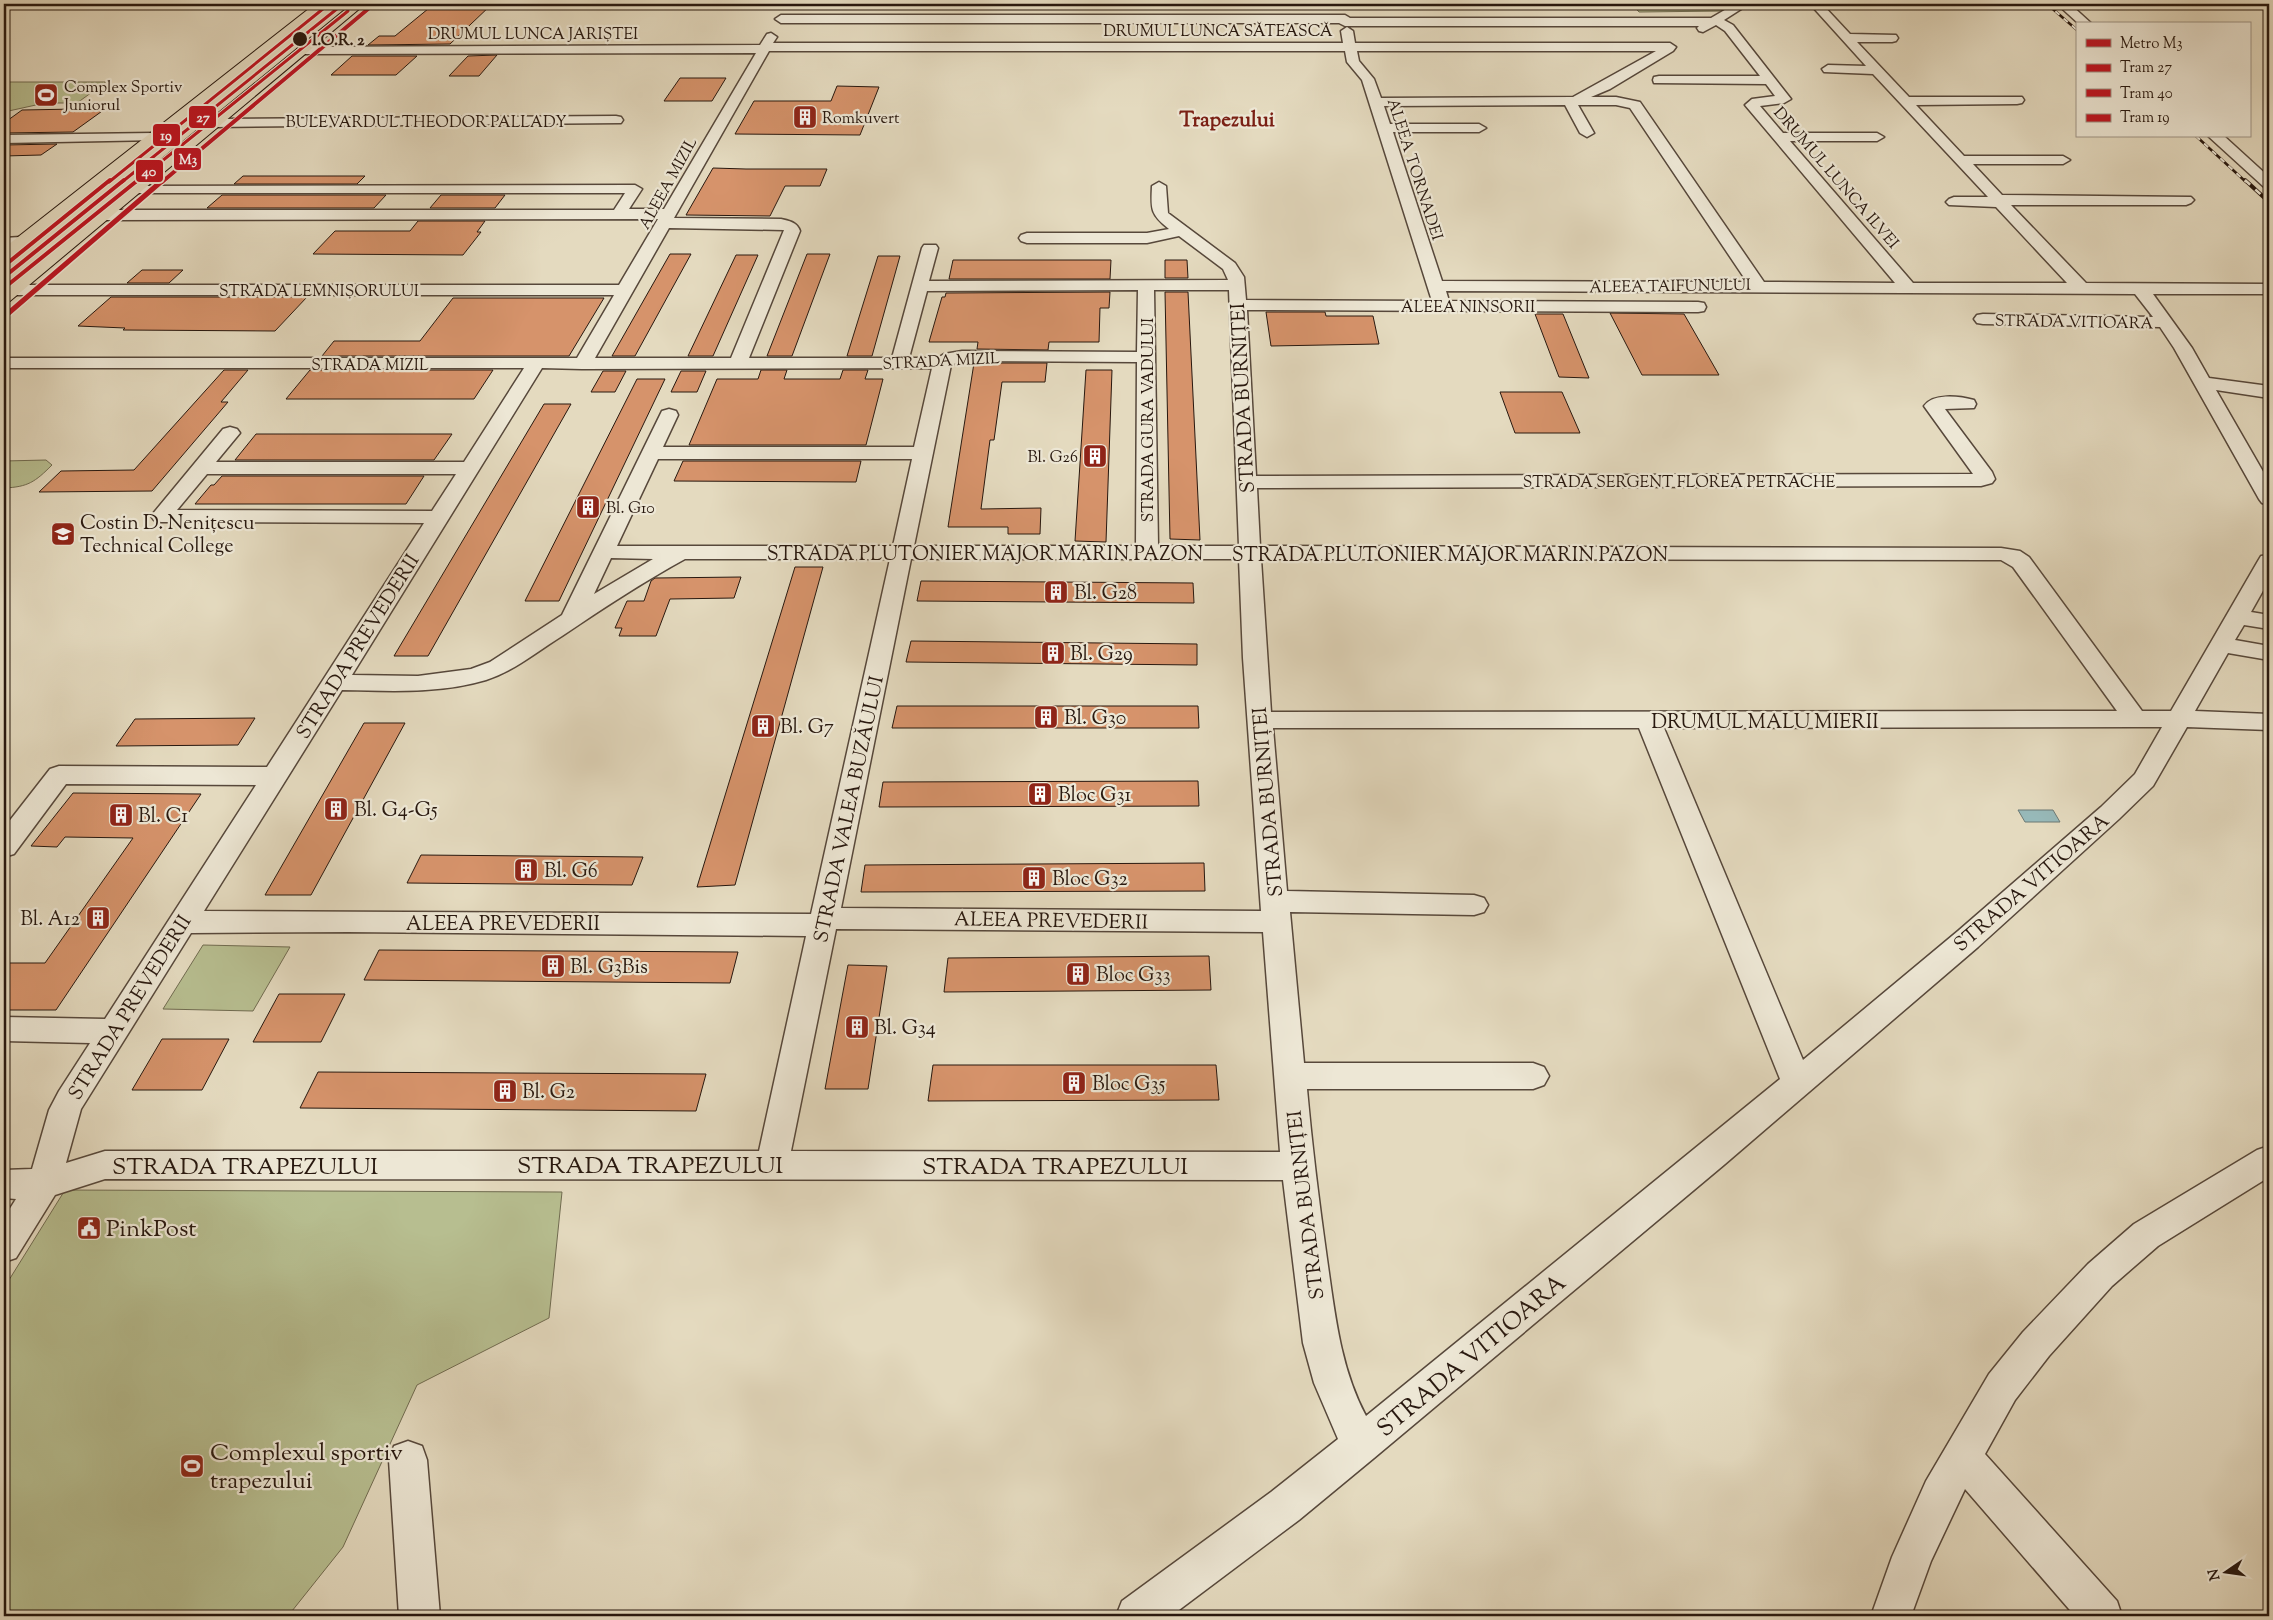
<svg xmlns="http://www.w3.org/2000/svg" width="2273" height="1620" font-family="'Sorts Mill Goudy',serif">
  <rect width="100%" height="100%" fill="#e4dabf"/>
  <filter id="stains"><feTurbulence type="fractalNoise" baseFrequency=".004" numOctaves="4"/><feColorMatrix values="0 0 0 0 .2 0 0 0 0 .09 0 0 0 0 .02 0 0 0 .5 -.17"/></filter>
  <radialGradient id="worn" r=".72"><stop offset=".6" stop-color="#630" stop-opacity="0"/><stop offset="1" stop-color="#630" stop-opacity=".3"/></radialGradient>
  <path fill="#b7be90" stroke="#706b50" d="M1632 4H1736L1724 11 1639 12Z
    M4 82H106L77 103H45L4 112Z
    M46 460 52 465C35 482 28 487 4 488V461Z
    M203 945 290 947 253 1011 163 1009Z
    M65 1190 562 1192 549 1318 417 1385 343 1547 288 1616H4V1288Z"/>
  <path fill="#97b9b9" stroke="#6b7975" d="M2018 810H2053L2060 822H2025Z"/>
  <path fill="#d6936b" stroke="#28180f" d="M434 4H492L450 44 368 45 379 36H395Z
    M497 55 479 76H449L468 56Z
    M352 56H417L396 75H331Z
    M680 78H726L712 101H664Z
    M837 86 879 87 860 135 735 134 754 101H831Z
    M76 109H105L73 132 4 133V123L22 110Z
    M57 144 41 155 4 156V145Z
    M713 168 746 169H827L820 186H785L770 216 686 215Z
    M243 176H365L357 184H234Z
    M222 195H386L374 208H207Z
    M441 195H505L495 208H430Z
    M418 221H485L477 232H481L463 255 313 254 335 231H410Z
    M670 254H691L635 356H612Z
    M807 254H830L792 356H767Z
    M736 255H758L713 356H688Z
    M878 256H900L872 356H847Z
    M953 260H1111L1110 279H949Z
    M1165 260H1187L1188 278H1165Z
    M142 270H183L169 283H127Z
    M1110 292 1109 308H1100L1099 342H1049L1048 350 977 349 978 342H929L942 297H945L946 293Z
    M1165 292H1188L1200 540 1170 539Z
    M111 297H307L275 331 123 330 125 328 78 326Z
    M453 298H604L569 356H322L334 341H420Z
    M1266 312H1325L1326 316H1373L1379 344 1271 346Z
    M1610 313 1684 314 1719 375H1642Z
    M1535 314H1563L1589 378 1559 377Z
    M974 363H1047L1045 382H1002L994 440H990L981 509 1041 508 1040 534H1008V527H948Z
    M224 370H248L221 402H228L152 491 39 492 61 471 134 470Z
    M310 370H493L474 399H286Z
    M761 370H787L784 379H840L843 370H868L865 379H883L866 445H689L717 379H758Z
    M1086 370H1112L1106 542 1075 541Z
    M603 371H626L615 392H591Z
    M681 371H706L697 392H671Z
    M637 379H665L559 601H525Z
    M1500 392H1562L1580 433H1515Z
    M544 404H571L428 656H394Z
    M256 434H452L434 460H235Z
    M683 461H861L856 482 674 481Z
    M222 476H424L406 504H195L211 485H214Z
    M795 567H823L735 885 697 887Z
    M741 577 734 598 670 599 656 636H619L622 628H615L627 601H644L651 581 655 578Z
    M921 581 1193 583 1194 603 917 601Z
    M911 641 1197 644V665L906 662Z
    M897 706H1198L1199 728H892Z
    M255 718 238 745 116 746 135 719Z
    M364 723H405L311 895H265Z
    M1198 781 1199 806 879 807 883 782Z
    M73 793 201 794 56 1010H4V963H45L133 838 65 837 57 847 31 846Z
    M421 855 643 857 632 885 407 883Z
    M1204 863 1205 891 861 892 865 865Z
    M379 950 738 952 730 983 364 980Z
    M1209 956 1211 990 944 992 948 958Z
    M848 965 887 966 868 1089H825Z
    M279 994H345L321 1042H253Z
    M162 1039H229L202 1090H132Z
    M933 1065H1216L1219 1100 928 1101Z
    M318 1072 706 1074 696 1111 300 1108Z"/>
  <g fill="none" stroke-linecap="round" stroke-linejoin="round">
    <defs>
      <path id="minor" d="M1735 4H1749L1724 20 1733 25 1791 99 1784 103 1760 106 1783 133H1877L1884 137 1877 141H1790L1913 283H2067L1996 207 1949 205 1946 202 1949 199 1954 197H1988L1873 74 1824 72 1822 69 1828 65 1866 66 1810 4H1822L1850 34 1896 35 1898 38 1896 41 1892 42H1857L1909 97H2022L2024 100 2022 103 2017 104 1916 105 1964 156H2063L2070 160 2063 164H1973L2002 195 2191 197 2194 200 2191 203 2186 205H2011L2086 283 2269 284V294H2153L2192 348 2209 378 2269 386V398L2216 390 2269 482V505L2262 503 2259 499 2174 348 2160 327 1983 324 1977 323 1974 319 1977 315 1983 314 2153 317 2135 294 1446 291 1449 301 1698 302 1704 303 1706 307 1704 311 1698 312 1247 310 1256 476 1973 474 1924 406C1933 393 1959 396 1974 400L1976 404 1974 408 1945 409 1992 472 1995 479 1992 483 1981 486 1257 488 1260 546 2001 548 2020 551 2029 557 2142 711H2171L2258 561 2261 556 2269 555V580L2251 612 2269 615V629L2244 625 2235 640 2269 646V660L2228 653 2195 711 2269 714V730L2187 727 2153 786 2119 819 1978 947 1725 1164 1374 1458 1299 1520 1171 1616H1116L1122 1601 1271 1492 1338 1439 1314 1383 1303 1343 1283 1180 105 1179 55 1195 16 1258 4 1262V1218L16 1199 4 1198V1170L32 1169 49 1110 59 1091 90 1043 4 1041V1017L105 1019 256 785 66 784 14 854 4 857V828L50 769 59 766 267 767 424 523 161 522 154 520 151 516 223 429 230 427 237 429 240 433 216 462H464L524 368H4V358H577L614 295H13L7 294 5 290 7 286 13 285H619L658 219 104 220 99 218 96 215 99 212 104 210H614L625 193H128L126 190 128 187 133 186 635 185 642 189 629 209H664L756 53 303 54 299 53 297 50 299 47 760 45 767 34 771 33 777 37 773 43H1343L1341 31 1347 27 1353 31 1355 43H1670L1676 47 1673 51 1610 89 1591 97H1616L1640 102 1764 282 1895 283 1745 105 1752 99 1775 96 1766 84 1654 83 1653 80 1654 77 1659 76H1760L1725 31 1716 25 1703 32 1699 31 1697 28 1699 26H1345L1339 23H781L775 19 781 15H1345L1350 18H1711ZM769 51H1345L1347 62 1362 80 1432 301 1246 300 1244 277 1235 263 1168 213 1166 186 1159 182 1152 186C1151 209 1150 214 1169 229L1147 233H1027L1021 235 1019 238 1021 241 1027 243H1147L1179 236 1223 269 1228 280 929 281 938 248 936 245H924L922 248 892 358H749L800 231C797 222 789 221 781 219L674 218ZM1357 51H1656L1573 97 1381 98 1374 79 1359 61ZM1565 105 1580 133 1587 137 1594 133 1578 105H1616L1630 108 1747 282 1442 281 1393 132H1479L1486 128 1479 124H1390L1384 106ZM669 228 784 230 731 358H595ZM1138 290 1137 352 962 351 944 354 938 358H909L927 291ZM1154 290H1229L1239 546H1158ZM962 361 1137 362 1136 546H914L951 365ZM542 368 582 369 932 368 914 447H663L678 415 676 411 669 409 662 411 562 615 490 662 471 669 418 676 352 675ZM658 459H912L893 546H617ZM207 474H456L432 511 177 510ZM611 558 653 559 594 594ZM685 559H890L811 914 204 911 342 690C391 691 439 694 486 680 514 671 538 651 562 636 602 609 643 582 685 559ZM911 559H1239L1243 658 1261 911 841 908ZM1261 559 2001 560 2013 567 2117 711 1271 712ZM2133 727H2162L2135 774 2101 807 1958 931 1803 1060 1664 728ZM1273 728H1639L1780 1079 1366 1416C1340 1367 1335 1314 1327 1259 1319 1202 1312 1146 1307 1089H1533L1544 1085 1549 1076 1544 1067 1533 1063H1304L1290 912 1474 915 1484 912 1488 905 1484 898 1474 895 1287 891ZM836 929 1263 932 1280 1152 791 1151ZM348 932 806 936 759 1151H105L66 1163 81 1109 191 933Z
        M2057 4H2070L2092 24H2079Z
        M616 116 621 117 623 120 621 123 214 127 207 123 214 119Z
        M154 133 161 137 159 140 4 143V135Z
        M2208 136H2224L2269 177V188L2264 187Z
        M20 237 26 239 28 242 26 245 4 248V238Z
        M2269 1146V1177L2158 1246 2112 1286 2049 1356 2015 1400 1985 1454 2117 1601 2122 1616H2075L1965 1489 1931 1561 1911 1616H1871L1892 1557 1926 1481 1989 1374 2023 1332 2088 1264 2134 1224 2257 1150Z
        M408 1441 422 1446 427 1460 440 1616H399L389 1460 394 1446Z"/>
      <path id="major" d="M315 4H328L10 260 4 261V248Z
        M352 4H365L10 301 4 302V288Z"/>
    </defs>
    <use href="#minor" stroke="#57483b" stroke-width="3"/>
    <use href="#major" stroke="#28180f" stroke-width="2"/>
    <use href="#minor" fill="#ede7d5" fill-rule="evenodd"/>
    <use href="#major" fill="#e4dabf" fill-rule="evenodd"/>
    <defs>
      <path id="rail-far1" d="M2047 4 2077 30
        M2196 136 2246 182"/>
      <path id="rail" d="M2245 180 2269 202"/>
    </defs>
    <use href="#rail-far1" stroke="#28180f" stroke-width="2.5"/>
    <use href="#rail" stroke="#28180f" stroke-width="4"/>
    <use href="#rail-far1" stroke="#ede7d5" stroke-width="2" stroke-dasharray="5.5" stroke-linecap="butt"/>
    <use href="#rail" stroke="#ede7d5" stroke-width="2.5" stroke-dasharray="7" stroke-linecap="butt"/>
    <defs>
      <path id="tram-1-far1" d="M122 182 343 4"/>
      <path id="tram-1" d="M4 277 124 180"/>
      <path id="tram-2-far1" d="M136 182 348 11"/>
      <path id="tram-2" d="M9 284 138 180"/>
      <path id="tram-3-far1" d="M109 182 329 4"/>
      <path id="tram-3" d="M4 266 110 180"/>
    </defs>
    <use href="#tram-1-far1" stroke="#ede7d5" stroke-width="5"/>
    <use href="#tram-1" stroke="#ede7d5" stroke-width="6"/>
    <use href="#tram-2-far1" stroke="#ede7d5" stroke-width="5"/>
    <use href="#tram-2" stroke="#ede7d5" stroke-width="6"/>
    <use href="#tram-3-far1" stroke="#ede7d5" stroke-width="5"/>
    <use href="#tram-3" stroke="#ede7d5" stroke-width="6"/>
    <use href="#tram-1-far1" stroke="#be1622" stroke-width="3"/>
    <use href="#tram-1" stroke="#be1622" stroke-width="4"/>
    <use href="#tram-2-far1" stroke="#be1622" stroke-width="3"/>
    <use href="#tram-2" stroke="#be1622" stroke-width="4"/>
    <use href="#tram-3-far1" stroke="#be1622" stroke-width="3"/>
    <use href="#tram-3" stroke="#be1622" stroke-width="4"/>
    <defs>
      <path id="metro-1-far1" d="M162 182 374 4"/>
      <path id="metro-1" d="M4 317 163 180"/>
    </defs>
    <use href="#metro-1-far1" stroke="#ede7d5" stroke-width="5.5"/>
    <use href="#metro-1" stroke="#ede7d5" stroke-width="8"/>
    <use href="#metro-1-far1" stroke="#bc1725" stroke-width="4"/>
    <use href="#metro-1" stroke="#bc1725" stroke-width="5"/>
  </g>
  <defs>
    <symbol id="stadium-square" viewBox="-11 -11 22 22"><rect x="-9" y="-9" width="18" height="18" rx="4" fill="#8f2418" stroke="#ede7d5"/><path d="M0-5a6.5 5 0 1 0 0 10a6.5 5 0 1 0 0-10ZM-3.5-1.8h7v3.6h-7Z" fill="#fff"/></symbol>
    <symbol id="building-square" viewBox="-11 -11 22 22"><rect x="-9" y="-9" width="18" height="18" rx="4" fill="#8f2418" stroke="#ede7d5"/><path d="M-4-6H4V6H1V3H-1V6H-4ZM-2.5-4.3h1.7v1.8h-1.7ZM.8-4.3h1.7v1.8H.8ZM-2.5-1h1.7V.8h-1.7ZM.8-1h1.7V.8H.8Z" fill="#fff"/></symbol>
    <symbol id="school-square" viewBox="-11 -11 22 22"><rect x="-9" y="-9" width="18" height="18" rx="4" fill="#8f2418" stroke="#ede7d5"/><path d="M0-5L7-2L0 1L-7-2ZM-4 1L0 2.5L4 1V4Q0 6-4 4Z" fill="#fff"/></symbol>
    <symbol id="civic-square" viewBox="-11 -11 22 22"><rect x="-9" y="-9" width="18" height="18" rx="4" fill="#8f2418" stroke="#ede7d5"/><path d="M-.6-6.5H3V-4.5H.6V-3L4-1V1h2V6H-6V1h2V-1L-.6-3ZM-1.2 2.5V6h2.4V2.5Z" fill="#fff"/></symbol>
  </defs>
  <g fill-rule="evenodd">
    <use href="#stadium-square" x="32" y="81" width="28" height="28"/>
    <use href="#building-square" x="791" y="103" width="28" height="28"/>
    <use href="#building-square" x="1081" y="442" width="28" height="28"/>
    <use href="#building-square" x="574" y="493" width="28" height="28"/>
    <use href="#school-square" x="49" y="520" width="28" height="28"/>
    <use href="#building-square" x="1042" y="578" width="28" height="28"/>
    <use href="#building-square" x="1039" y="639" width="28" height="28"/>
    <use href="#building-square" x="1032" y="703" width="28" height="28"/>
    <use href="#building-square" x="749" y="712" width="28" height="28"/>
    <use href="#building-square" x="1026" y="780" width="28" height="28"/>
    <use href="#building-square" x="322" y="795" width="28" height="28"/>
    <use href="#building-square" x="107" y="801" width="28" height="28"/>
    <use href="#building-square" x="512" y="856" width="28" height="28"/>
    <use href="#building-square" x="1020" y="864" width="28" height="28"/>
    <use href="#building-square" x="84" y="904" width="28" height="28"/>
    <use href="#building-square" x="539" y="952" width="28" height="28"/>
    <use href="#building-square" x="1064" y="960" width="28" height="28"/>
    <use href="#building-square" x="843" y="1013" width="28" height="28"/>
    <use href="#building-square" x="1060" y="1069" width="28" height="28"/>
    <use href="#building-square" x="491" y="1077" width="28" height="28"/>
    <use href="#civic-square" x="75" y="1214" width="28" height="28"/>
    <use href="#stadium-square" x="178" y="1452" width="28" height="28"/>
  </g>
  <circle fill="#28180f" stroke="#ede7d5" stroke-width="2" cx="300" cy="39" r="8"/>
  <g text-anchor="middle" stroke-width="4.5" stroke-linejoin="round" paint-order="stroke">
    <g font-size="16" fill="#28180f" stroke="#ede7d5">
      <text x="1218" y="36">DRUMUL LUNCA SĂTEASCĂ</text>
      <text x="533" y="39">DRUMUL LUNCA JARIȘTEI</text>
      <text x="426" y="127">BULEVARDUL THEODOR PALLADY</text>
      <text transform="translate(1416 169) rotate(72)" y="6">ALEEA TORNADEI</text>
      <text transform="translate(1837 177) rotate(49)" y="6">DRUMUL LUNCA ILVEI</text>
      <text transform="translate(667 183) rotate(-61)" y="6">ALEEA MIZIL</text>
      <text transform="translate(1670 285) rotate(-1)" y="6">ALEEA TAIFUNULUI</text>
      <text x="319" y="296">STRADA LEMNIȘORULUI</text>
      <text x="1468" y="312">ALEEA NINSORII</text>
      <text transform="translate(2074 321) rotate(1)" y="6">STRADA VITIOARA</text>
      <text transform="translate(941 360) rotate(-3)" y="6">STRADA MIZIL</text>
      <text x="370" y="370">STRADA MIZIL</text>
      <text transform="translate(1147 420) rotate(-90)" y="6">STRADA GURA VADULUI</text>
      <text x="1679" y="487">STRADA SERGENT FLOREA PETRACHE</text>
    </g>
    <g font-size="16" font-weight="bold" fill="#28180f" stroke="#ede7d5" text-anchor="start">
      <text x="312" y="45">I.O.R. 2</text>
    </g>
    <g font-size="16" fill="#28180f" stroke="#ede7d5" text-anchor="start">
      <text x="64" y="92">Complex Sportiv<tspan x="64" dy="18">Juniorul</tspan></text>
      <text x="822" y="123">Romkuvert</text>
      <text x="1078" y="462" text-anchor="end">Bl. G26</text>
      <text x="606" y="513">Bl. G10</text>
    </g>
    <g font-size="20" fill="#28180f" stroke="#ede7d5">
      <text transform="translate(1242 398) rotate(-93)" y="7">STRADA BURNIȚEI</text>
      <text x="985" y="560">STRADA PLUTONIER MAJOR MARIN PAZON</text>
      <text x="1450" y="561">STRADA PLUTONIER MAJOR MARIN PAZON</text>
      <text transform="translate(357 646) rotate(-58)" y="7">STRADA PREVEDERII</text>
      <text x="1765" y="728">DRUMUL MALU MIERII</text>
      <text transform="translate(1267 802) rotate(-95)" y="7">STRADA BURNIȚEI</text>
      <text transform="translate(848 809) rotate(-78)" y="7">STRADA VALEA BUZĂULUI</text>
      <text transform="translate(2031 882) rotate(-41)" y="7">STRADA VITIOARA</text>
      <text transform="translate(1051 920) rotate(1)" y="7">ALEEA PREVEDERII</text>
      <text x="503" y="930">ALEEA PREVEDERII</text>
      <text transform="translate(129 1007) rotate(-58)" y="7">STRADA PREVEDERII</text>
      <text transform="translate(1305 1205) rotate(-97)" y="7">STRADA BURNIȚEI</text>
    </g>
    <g font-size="20" fill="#28180f" stroke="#ede7d5" text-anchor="start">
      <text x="80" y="529">Costin D. Nenițescu<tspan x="80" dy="23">Technical College</tspan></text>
      <text x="1074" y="599">Bl. G28</text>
      <text x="1070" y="660">Bl. G29</text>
      <text x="1064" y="724">Bl. G30</text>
      <text x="780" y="733">Bl. G7</text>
      <text x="1058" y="801">Bloc G31</text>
      <text x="354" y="816">Bl. G4-G5</text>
      <text x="138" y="822">Bl. C1</text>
      <text x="544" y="877">Bl. G6</text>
      <text x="1052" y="885">Bloc G32</text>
      <text x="80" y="925" text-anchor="end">Bl. A12</text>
      <text x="570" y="973">Bl. G3Bis</text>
      <text x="1096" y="981">Bloc G33</text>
      <text x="874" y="1034">Bl. G34</text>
      <text x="1092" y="1090">Bloc G35</text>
      <text x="522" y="1098">Bl. G2</text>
    </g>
    <g font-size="21" font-weight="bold" fill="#7a1f14" stroke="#ede7d5">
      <text x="1227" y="126">Trapezului</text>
    </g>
    <g font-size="24" fill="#28180f" stroke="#ede7d5">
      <text x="650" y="1173">STRADA TRAPEZULUI</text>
      <text x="245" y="1174">STRADA TRAPEZULUI</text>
      <text x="1055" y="1174">STRADA TRAPEZULUI</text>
      <text transform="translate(1471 1355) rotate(-40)" y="8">STRADA VITIOARA</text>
    </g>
    <g font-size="24" fill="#28180f" stroke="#ede7d5" text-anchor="start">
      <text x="106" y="1236">PinkPost</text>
      <text x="210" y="1460">Complexul sportiv<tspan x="210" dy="28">trapezului</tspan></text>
    </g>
  </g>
  <g stroke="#ede7d5" stroke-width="2">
    <rect x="188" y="105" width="29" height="24" rx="5" fill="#be1622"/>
    <rect x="152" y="123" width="29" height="24" rx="5" fill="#be1622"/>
    <rect x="173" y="147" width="29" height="24" rx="5" fill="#bc1725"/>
    <rect x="135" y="159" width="29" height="24" rx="5" fill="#be1622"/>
  </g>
  <g font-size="14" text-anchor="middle" font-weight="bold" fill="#fff">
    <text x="203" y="122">27</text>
    <text x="166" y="140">19</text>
    <text x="188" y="164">M3</text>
    <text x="149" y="176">40</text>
  </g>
  <rect width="2273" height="1620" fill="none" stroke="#e4dabf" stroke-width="20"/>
  <rect x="5" y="5" width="2263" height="1610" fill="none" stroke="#28180f" stroke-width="2.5"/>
  <rect x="10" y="10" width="2253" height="1600" fill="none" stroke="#28180f"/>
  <rect x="2076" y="22" width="175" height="115" fill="#ede7d5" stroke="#9e9486"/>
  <rect x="2086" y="39" width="25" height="8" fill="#bc1725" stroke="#9e9486"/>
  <text x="2120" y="48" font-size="15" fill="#28180f">Metro M3</text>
  <rect x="2086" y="64" width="25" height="8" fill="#be1622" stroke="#9e9486"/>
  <text x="2120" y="72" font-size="15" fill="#28180f">Tram 27</text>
  <rect x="2086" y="89" width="25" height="8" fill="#be1622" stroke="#9e9486"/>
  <text x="2120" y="98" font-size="15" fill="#28180f">Tram 40</text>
  <rect x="2086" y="114" width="25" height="8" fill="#be1622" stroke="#9e9486"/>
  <text x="2120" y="122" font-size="15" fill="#28180f">Tram 19</text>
  <g transform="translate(2226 1572) rotate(257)" stroke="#ede7d5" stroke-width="4" paint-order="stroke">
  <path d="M0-4L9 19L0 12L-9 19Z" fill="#28180f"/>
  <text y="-8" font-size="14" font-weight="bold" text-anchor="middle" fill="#28180f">N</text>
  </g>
  <rect width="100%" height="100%" filter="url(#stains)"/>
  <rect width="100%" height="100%" fill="url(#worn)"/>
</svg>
